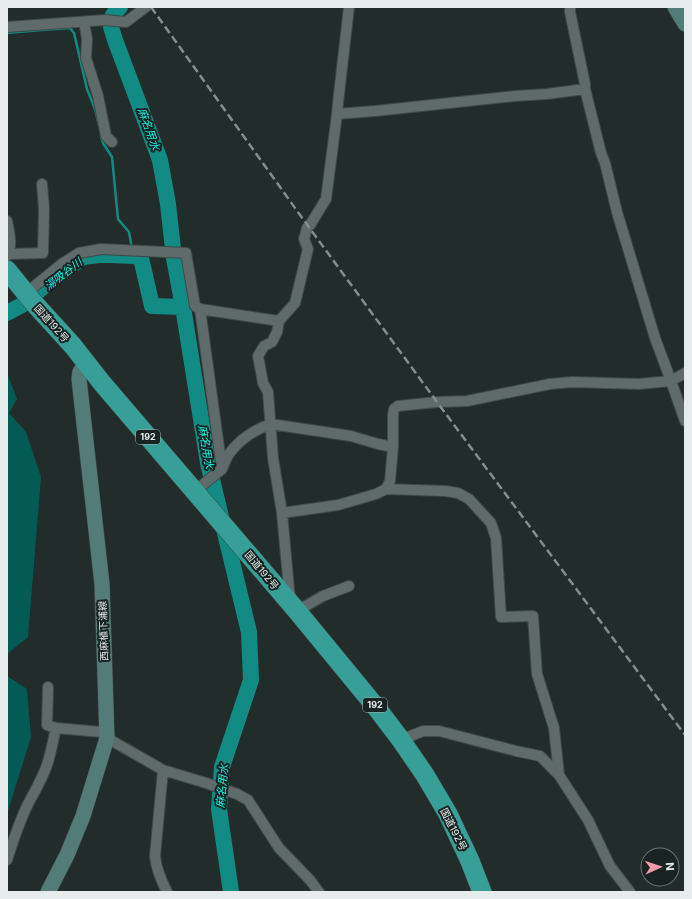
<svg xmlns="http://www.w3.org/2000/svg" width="692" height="899" font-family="Inter,'Noto Sans JP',sans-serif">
  <rect width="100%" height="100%" fill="#222d2b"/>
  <path fill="#045b56" d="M7 373 17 399 9 413 26 432 41 477 28 637 7 654Z
    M7 676 27 689 31 737 7 814Z"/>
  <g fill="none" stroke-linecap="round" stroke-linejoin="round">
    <path stroke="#118b83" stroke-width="2.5" d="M7 33 41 30 70 28 74 33 87 89 95 109 99 125
      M101 136 103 143 112 157 118 219 129 232 132 249"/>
    <path stroke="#118b83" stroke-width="16" d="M120 7 113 15 111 27 115 40 160 160 168 204 174 258 183 307 208 463 249 632 251 680 222 767 219 809 231 892
      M7 313 22 305 49 282 83 257 99 255H110L134 256 141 258 152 306 183 307"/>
    <defs>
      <path id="street" d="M84 22 87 39 86 58 98 96 106 136 112 142
        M7 27 105 20 126 22 146 7
        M337 114 375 111 515 96 547 94 585 89
        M7 221C9 231 13 247 7 256
        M310 225 326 199 337 114 338 103 349 7
        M9 254 43 253 44 209 42 184
        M26 293 63 263 79 253 101 249 186 253 195 306 200 309 222 469 195 491
        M200 309 279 321
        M685 373 671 381 685 421
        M222 469C224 464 226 459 229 454 239 440 255 429 271 424L351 436 378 444 393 447V415L394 409 398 406 437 402 467 401 550 384 572 382 639 384 671 381 655 338 617 212 605 163 601 153 585 89V84L570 12V7
        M386 489 445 491 458 493 469 499 491 523 496 538 501 617 533 616 537 674 554 728 559 775
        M282 513 338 505 376 494 386 489 390 481 393 447
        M290 600 282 513 273 458 268 392 263 383 258 356 264 346 272 342 277 332 279 321 295 303 308 249 304 239 307 228
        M297 611 323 596 349 586
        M48 687 47 725 56 728 102 732 107 738 163 770 206 783 237 794 248 800 279 848 310 880 319 892
        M401 740 423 731H439L516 751 540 756 559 775 588 820 610 866 630 892
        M163 770 155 856C156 869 161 880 167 892
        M7 860C13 841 19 822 28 804 35 791 42 779 47 765 51 753 53 741 56 728"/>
      <path id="secondary" d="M675 7 685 24
        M48 892 67 855 83 816 107 738 102 584 79 379 80 372 86 363"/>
      <path id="highway" d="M7 270 33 302 73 346 102 383 297 611 376 707 401 740 425 775 448 814 470 861 482 892"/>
    </defs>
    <use href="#street" stroke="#3f4948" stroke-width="12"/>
    <use href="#secondary" stroke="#3f4948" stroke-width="16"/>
    <use href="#highway" stroke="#3f4948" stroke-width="20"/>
    <use href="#street" stroke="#5f6b6a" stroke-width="10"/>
    <use href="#secondary" stroke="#537b78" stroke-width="15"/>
    <use href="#highway" stroke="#379f97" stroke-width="19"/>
    <path stroke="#848d8c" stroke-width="2.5" stroke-dasharray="8 4" stroke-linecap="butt" d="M151 7 300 215 437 402 685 735"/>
  </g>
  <g text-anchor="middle" stroke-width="4" stroke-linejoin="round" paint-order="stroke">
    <g fill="#182322" stroke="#a8b0af" stroke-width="1">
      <rect x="136" y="430" width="24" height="14" rx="3"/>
      <rect x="363" y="698" width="24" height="14" rx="3"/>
    </g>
    <g font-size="9" font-weight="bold" fill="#e5eceb">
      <text x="148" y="440">192</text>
      <text x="375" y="708">192</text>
    </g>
    <g font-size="10" fill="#e5eceb" stroke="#182322">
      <text transform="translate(52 323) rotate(48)" y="4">国道192号</text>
      <text transform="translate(262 570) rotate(50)" y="4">国道192号</text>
      <text transform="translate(103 631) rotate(-92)" y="4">西麻植下浦線</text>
      <text transform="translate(454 829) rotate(63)" y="4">国道192号</text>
    </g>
    <g font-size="11" font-style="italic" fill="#0df5e7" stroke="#182322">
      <text transform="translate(149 129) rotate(70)" y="4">麻名用水</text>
      <text transform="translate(63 274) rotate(-38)" y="4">湯吸谷川</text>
      <text transform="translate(206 447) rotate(80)" y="4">麻名用水</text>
      <text transform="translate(222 786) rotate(-85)" y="4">麻名用水</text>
    </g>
  </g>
  <rect width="692" height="899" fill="none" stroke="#e5eceb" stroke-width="16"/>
  <g transform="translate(660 867) rotate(87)"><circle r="19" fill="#182322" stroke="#6a7372"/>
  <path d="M0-3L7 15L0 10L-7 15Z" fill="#f39aab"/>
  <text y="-6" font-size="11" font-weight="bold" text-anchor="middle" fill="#e5eceb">N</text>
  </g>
</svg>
